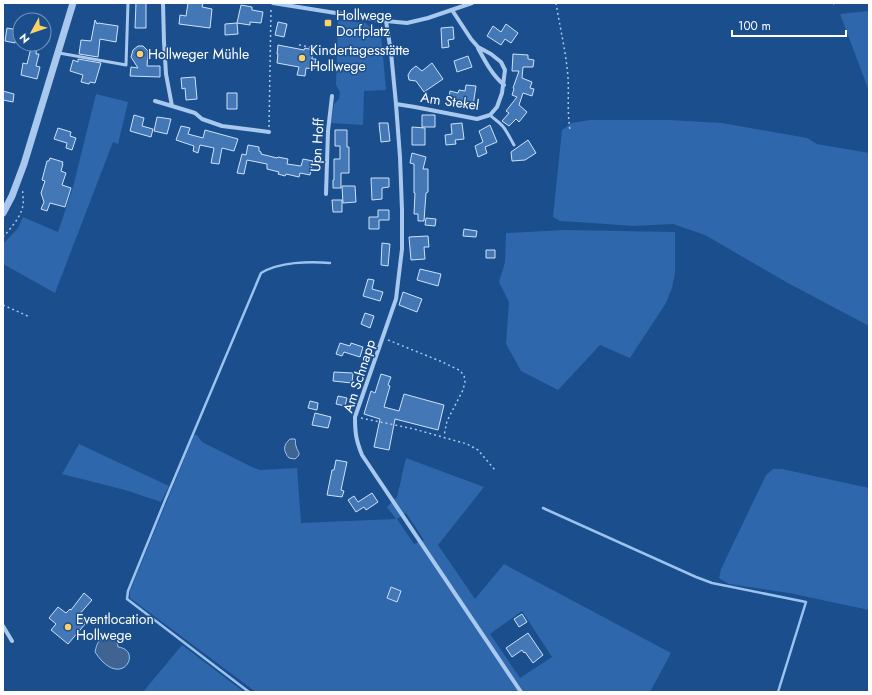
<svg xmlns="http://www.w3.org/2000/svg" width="872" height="695" font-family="Jost,sans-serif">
  <rect width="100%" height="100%" fill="#1b4e8d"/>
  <path fill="#2e67ab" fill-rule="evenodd" d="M869 11V91L840 14Z
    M338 20 365 23 381 34 386 90 364 91 363 125 331 123 334 104 339 99 340 92 336 85Z
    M96 94 128 102 118 144 113 142 55 293 3 264V244L18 228 23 217 58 232 73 187Z
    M590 120H669L722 123 807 138 817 144 869 153V326L786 282 705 235 673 224 633 226 592 223 560 221 553 217 562 130 572 123Z
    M564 230 675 232V273L672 288 666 303 630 358 600 345 558 390 521 371 506 344 509 302 499 282 505 262 506 233Z
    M194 435H197L202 442 250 466 260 470 297 468 301 523 396 519 387 507 397 497 406 458 484 487 438 545 475 599 504 564 671 653 650 692H256L130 598V591ZM406 513 424 540 414 544 397 519ZM522 611 552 657 520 678 490 634Z
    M79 444 169 486 161 502 125 490 62 474Z
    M773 469H782L869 488V610L789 593 729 584 719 578 721 569 766 475Z
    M182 645 244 692H143Z"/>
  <path fill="#3f6491" stroke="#9bc3ef" d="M290 439H295C296 441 295 443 296 446 297 452 303 453 295 459L289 458C283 451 283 445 290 439Z
    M109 635C115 638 117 640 118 647 144 650 121 692 95 652 97 642 99 639 109 635Z"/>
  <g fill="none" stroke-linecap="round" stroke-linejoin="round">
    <path stroke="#9bc3ef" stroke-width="2.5" d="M543 508 696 577 712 583 806 602 778 692
      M249 692 127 599 128 591 166 498 261 273C279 262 309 261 330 263"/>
  </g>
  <path fill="#4477b5" stroke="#cde2fa" d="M136 3H146V28H135Z
    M188 3H203L202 7 212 9 210 28 179 24 180 15 186 16Z
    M241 5 252 7V10L263 12 261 23 250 22V25L237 23Z
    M95 20 97 24 98 23 118 26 116 42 100 39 98 57 79 54 81 40 91 41Z
    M278 22 287 24 284 37 275 35Z
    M237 23 238 34 225 35V24Z
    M506 24 518 33 511 43 505 39 501 45 487 36 493 26 501 32Z
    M453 27 454 39 448 40 449 47 442 48 441 28Z
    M7 28 18 30 15 43 5 41Z
    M32 44H37L36 54H39L36 66 40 67 37 79 21 75 23 63 27 64Z
    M278 45 304 50 305 48 313 50 312 59H316L314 69 306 68 305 76 297 75 299 67 277 63 278 54H277Z
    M138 46H143L148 51 147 66H160V77L130 76 131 67 138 68 131 57 133 50Z
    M513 54 528 55V59L534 60 533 67H523L522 78 532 82 530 88 534 89 532 96 523 93 519 105 527 112 519 122 516 119 509 126 502 121 509 113 506 111 517 97 512 95 514 89 513 88 519 71H512Z
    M468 56 472 67 457 72 454 61Z
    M78 59 101 63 95 83 90 82 89 84 81 82 83 75 70 71 73 60 78 62Z
    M432 63 443 79 424 92 416 81 409 80 408 75 411 70 416 66 422 71Z
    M195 77 197 99 186 100 185 88 182 89 181 78Z
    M466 85 476 86 473 106 448 103 450 91 458 93 459 90 465 91Z
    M3 91 14 94 13 102 3 100Z
    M227 93H237V109H227Z
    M134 115 144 118 142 126 153 129 151 137 130 131Z
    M422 115H435V127H422Z
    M157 117 171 119 167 134 154 131Z
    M379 123H388L390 141 381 142Z
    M462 123 464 139 455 140 456 144 446 145 445 135 452 134 451 124Z
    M490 125 497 142 485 147 487 153 478 157 475 146 483 142 479 131Z
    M181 126 190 128 188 134 203 138 205 130 238 139 234 151 222 148 219 164 211 163 214 148 200 145 198 153 193 151 194 146 176 140Z
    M412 127 425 128V145H412Z
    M58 128 71 132 70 136 76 138 72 150 66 148 67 143 54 139Z
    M335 130H347V147H349V173H341V188H333V180H334V159H340V146H335Z
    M528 140 536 153 525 160 512 161 511 152Z
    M248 145 259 147V151L261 152V154L277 158 278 157 288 159 287 164 301 166 303 159 313 161 310 175 300 173 299 177 286 174 285 176 278 174 279 172 267 169V164L247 160 244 174 237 173 242 154 246 155Z
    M412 153 426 157 423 169H428V192L426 193 424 221H418V214H414L415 193H414V164L410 163Z
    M50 158 63 162 62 164H63L61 171 66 173 62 185 71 188 65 207 50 203 47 211 41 209 44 202 41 193 45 181 42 180 47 161H49Z
    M371 178H389V187L382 188V199L372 200Z
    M342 186H355L356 202 343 203Z
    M332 200H342V212H333Z
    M378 210H389V220H379V229H369V217H378Z
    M426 218 436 219 435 226 425 225Z
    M464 229 477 231 476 237 463 236Z
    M428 236 429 247H424L425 259 411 260 409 237Z
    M382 243 390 244 388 266 381 265Z
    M486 250H495V258H486Z
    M420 269 441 274 438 286 417 280Z
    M368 279 374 280 372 289 383 292 380 301 363 296Z
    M403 292 422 299 417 312 399 305Z
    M365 313 374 316 370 328 361 324Z
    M340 343 350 346 351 343 363 347 360 357 344 352 342 356 336 354Z
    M334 372 353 373 352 383 333 381Z
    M381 374 391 377 388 385 390 386 384 407 399 411 404 394 444 405 438 430 395 419 389 450 374 447 380 419 364 414 371 391 375 393Z
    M338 396 347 398 345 406 336 404Z
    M310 401 318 403 317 410 308 408Z
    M315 413 331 417 328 428 312 425Z
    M336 460 347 462 341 490 344 491 342 497 327 495 332 470H334Z
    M372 493 378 502 366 510 364 507 356 512 348 500 354 496 358 502Z
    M391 587 401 591 397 602 387 598Z
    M84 593 92 600 78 616 86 623 68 644 51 630 56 624 49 618 58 607 66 613 70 609 71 610Z
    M522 614 527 622 519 627 514 619Z
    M528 633 543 655 533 663 525 652 524 653 522 650 512 657 506 648Z"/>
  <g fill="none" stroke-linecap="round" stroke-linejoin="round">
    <path stroke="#a8c8ed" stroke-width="1.5" stroke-dasharray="2 3" stroke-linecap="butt" d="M556 3C560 28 566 52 568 77 569 95 567 112 570 130
      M833 4 835 3
      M299 45 332 51
      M269 127 271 9
      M3 237C11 228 21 217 23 205 24 200 22 194 23 189
      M3 305 30 317
      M388 340 440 361 459 370 464 375 465 382 463 390 447 421 444 436
      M361 418 414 429 467 444 478 450 495 470"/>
    <path stroke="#a8c8ed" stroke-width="3" d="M59 53 126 65 128 3
      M490 115C495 120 503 124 506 131 509 135 511 140 514 145"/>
    <path stroke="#a8c8ed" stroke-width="4" d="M163 3 164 42 166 74 172 106 195 113 202 119 222 126 269 132
      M273 3 386 21 407 23 428 18 472 3
      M386 21 391 52 396 104 400 157 402 210V249L396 299 355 417C355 433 356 440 362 455L521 692
      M478 48C485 61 492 75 504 85
      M155 101 172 106
      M396 104 415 107 477 119 490 115 497 107 502 93 505 70 501 62 491 54 478 47 471 39 452 10
      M326 194 328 131 332 96
      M3 626 12 641"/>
    <path stroke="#a8c8ed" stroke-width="7" d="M3 213 12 196 24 164 73 3"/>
  </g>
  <g fill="#fed165" stroke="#1b4e8d" stroke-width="1.5">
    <rect x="324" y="19" width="8" height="8" rx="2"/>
    <circle cx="140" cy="54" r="4"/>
    <circle cx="302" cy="58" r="4"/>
    <circle cx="68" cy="627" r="4"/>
  </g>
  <g text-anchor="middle" stroke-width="3" stroke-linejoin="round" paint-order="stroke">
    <g font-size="14" fill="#fff" stroke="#1b4e8d" text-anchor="start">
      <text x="336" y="20">Hollwege<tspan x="336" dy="16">Dorfplatz</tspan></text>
      <text x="310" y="55">Kindertagesstätte<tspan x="310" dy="16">Hollwege</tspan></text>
      <text x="148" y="59">Hollweger Mühle</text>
      <text x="76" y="624">Eventlocation<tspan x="76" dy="16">Hollwege</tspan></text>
    </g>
    <g font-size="14" fill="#fff" stroke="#1b4e8d">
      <text transform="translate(450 101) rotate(8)" y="5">Am Stekel</text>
      <text transform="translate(317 145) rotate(-86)" y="5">Upn Hoff</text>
      <text transform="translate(359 376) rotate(-72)" y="5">Am Schnapp</text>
    </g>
  </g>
  <rect width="872" height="695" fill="none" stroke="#ffffff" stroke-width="8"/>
  <g transform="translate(32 32) rotate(230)"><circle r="19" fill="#1b4e8d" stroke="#7695bb"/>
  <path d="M0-3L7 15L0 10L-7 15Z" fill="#fed165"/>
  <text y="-6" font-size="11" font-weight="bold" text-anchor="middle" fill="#ffffff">N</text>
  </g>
  <path d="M732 30v6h114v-6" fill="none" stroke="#ffffff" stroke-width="2"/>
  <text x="738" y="30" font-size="12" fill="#ffffff" stroke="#1b4e8d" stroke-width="3" paint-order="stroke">100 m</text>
</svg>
